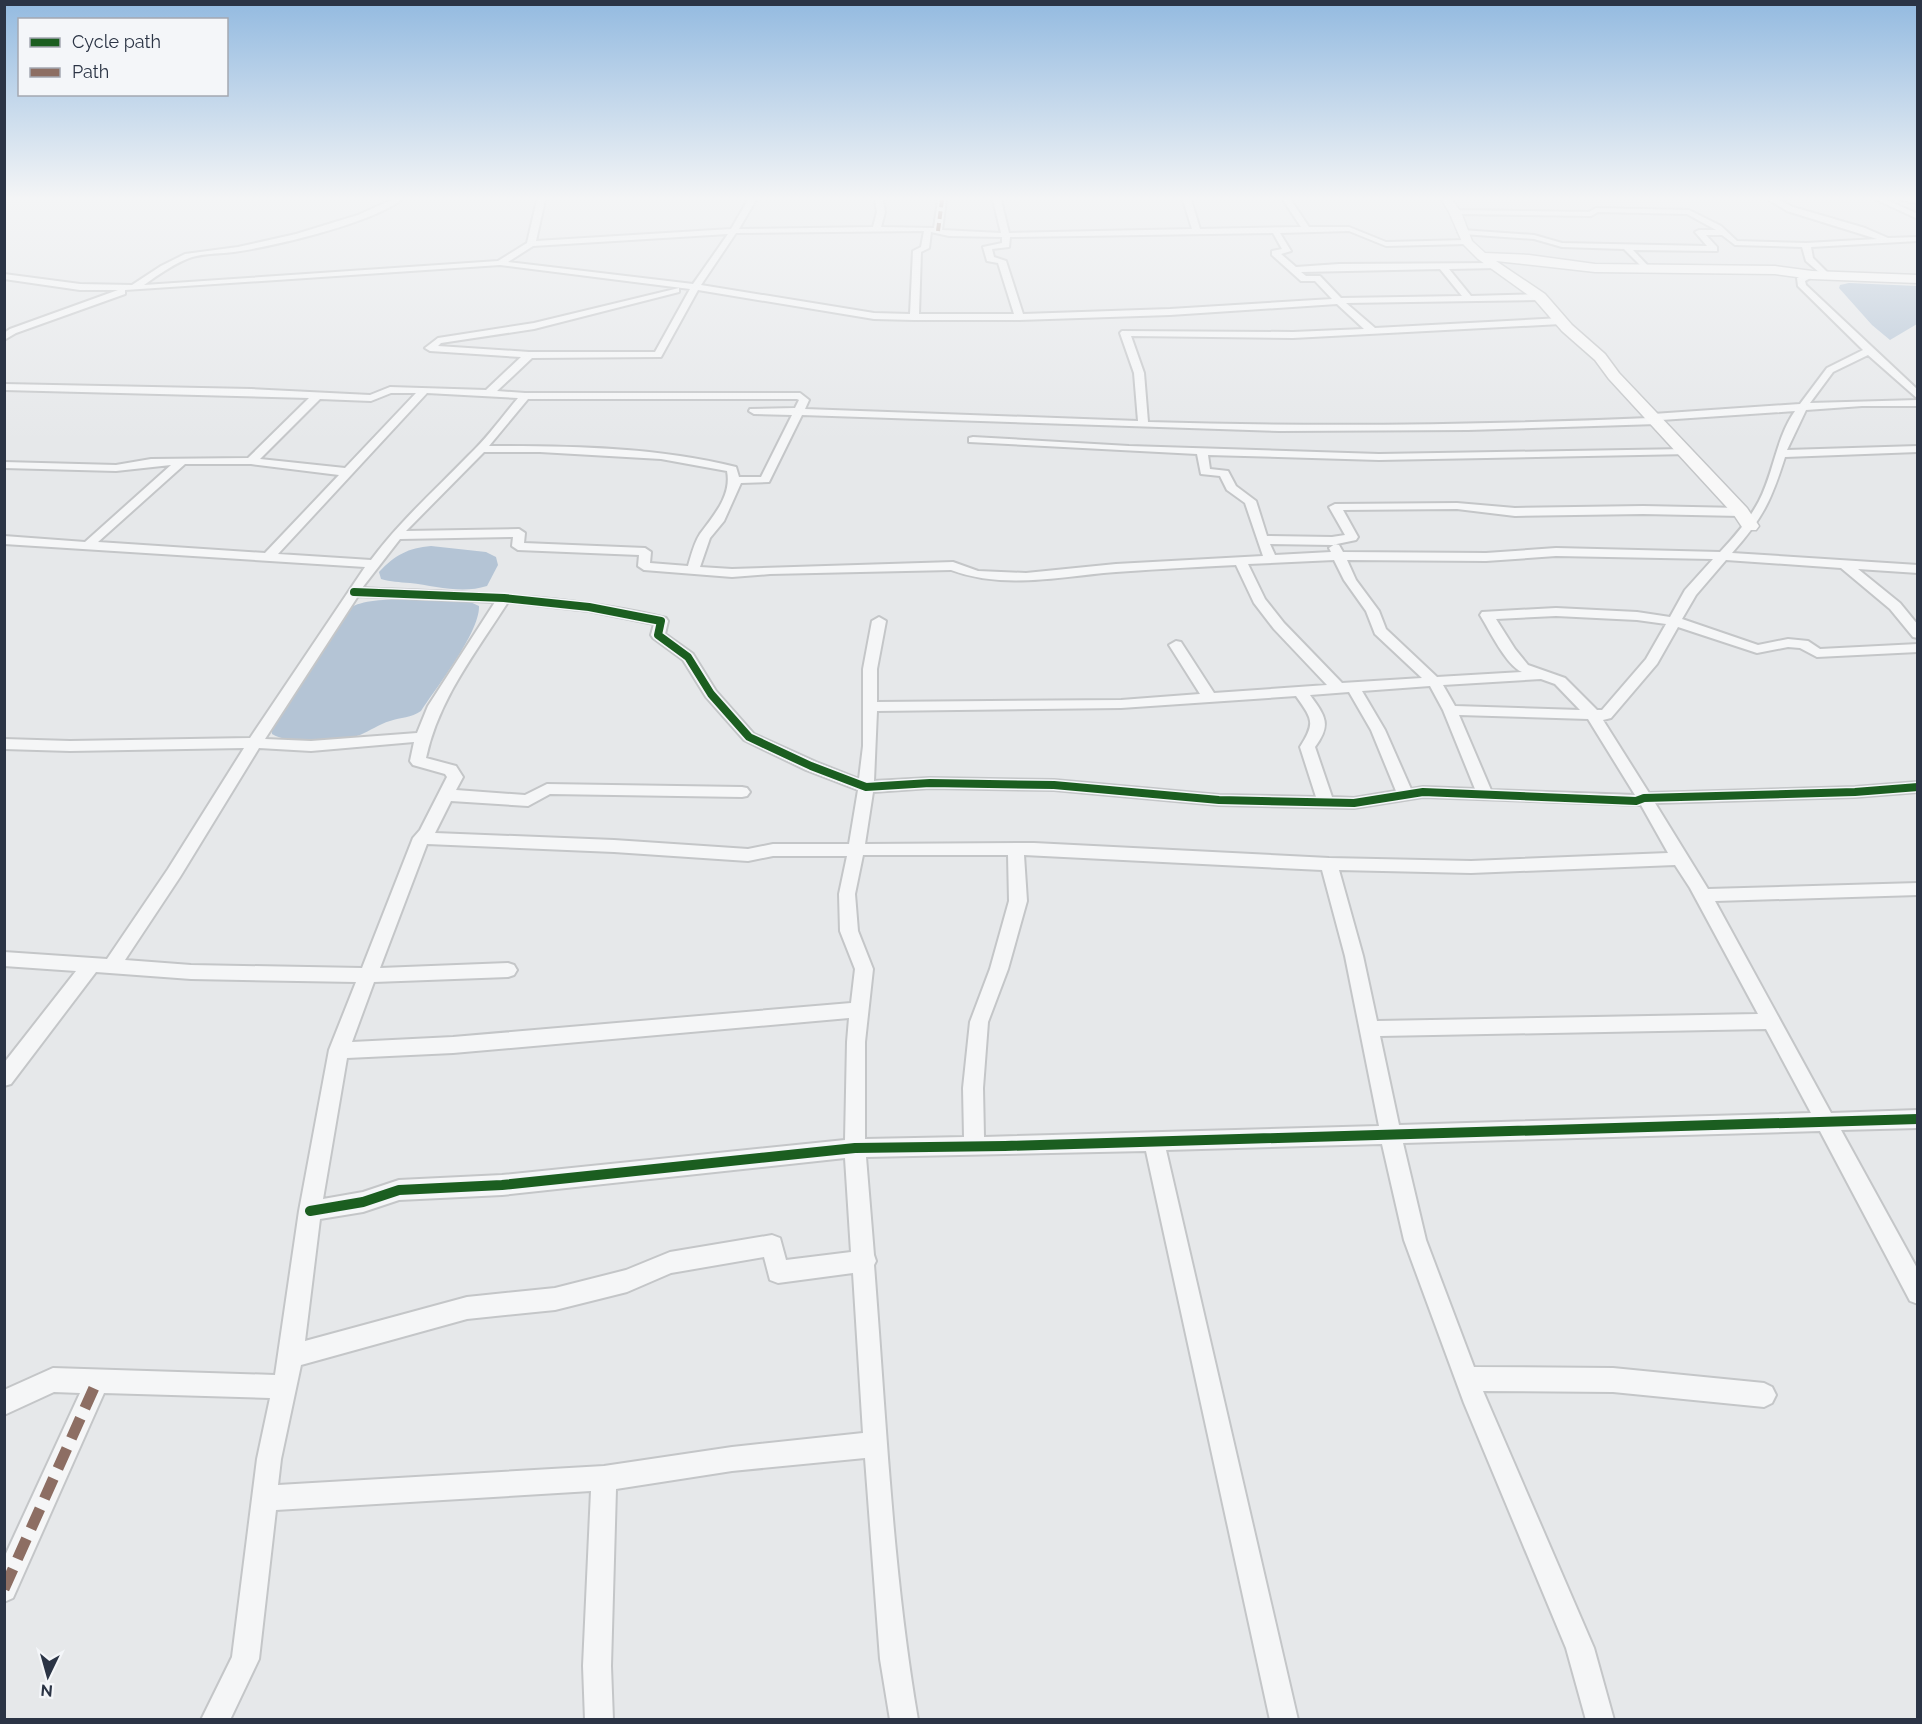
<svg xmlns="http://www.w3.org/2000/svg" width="1922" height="1724" font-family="Raleway,sans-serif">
  <rect width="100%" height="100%" fill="#e6e8ea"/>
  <path fill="#b4c4d5" d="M1849 283 1917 286V324L1890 340 1872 325 1839 288 1840 285Z
    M431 546 486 552 496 557 498 565 487 586C462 594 435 586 410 583 399 582 391 582 381 579L379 572C395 555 408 548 431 546Z
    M451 599 466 600 479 606C480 632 436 688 421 711 411 718 401 717 390 721 379 724 370 731 360 735 341 742 288 745 272 734L271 725 350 608C369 595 426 601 451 599Z"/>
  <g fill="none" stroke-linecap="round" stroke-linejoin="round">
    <defs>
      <path id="street" d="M391 200H401C370 224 274 246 234 252 220 254 206 253 192 257 175 263 159 274 144 285L498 261 527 243 537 200H545L536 241 731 229 748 200H756L739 229 873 227 877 212 875 200H883L885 212 881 227 934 228 938 200H946L942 230 1001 233 993 200H1001L1009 233 1192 229 1183 200H1191L1200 229 1301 227 1283 200H1291L1309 227H1349L1386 242 1467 240 1471 242 1467 244 1386 246 1349 231 1280 233 1291 251 1281 254 1296 267 1339 264 1495 263 1498 264V268L1449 269 1471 296 1540 294 1544 297 1540 300 1346 303 1375 328 1561 318 1566 321 1561 324 1293 338 1131 336 1144 373 1148 422C1315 427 1482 425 1649 418V415L1653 414 1800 404 1827 368 1863 350 1798 286 1797 278 1812 272 1816 275 1805 281 1806 285 1918 390V399L1868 355 1833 372 1810 403 1918 400V406H1862L1806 410 1787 450 1918 446V452L1785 457C1771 501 1763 518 1732 553L1918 565V573L1858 569 1900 603 1918 625V638L1913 637 1890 609 1841 568 1726 560 1696 595 1682 619 1758 645 1788 639 1808 641 1820 649 1918 644V652L1817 657 1800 648 1788 647 1757 653 1678 627 1657 664 1611 718 1603 720 1649 793 1855 787 1918 782V792L1855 797 1655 803 1708 889 1918 883V895L1715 901 1831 1113 1918 1110V1128L1841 1130 1918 1270V1304L1910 1301 1820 1131 1403 1143 1426 1240 1474 1367 1613 1368 1764 1383 1772 1387 1776 1395 1772 1403 1764 1407 1613 1392 1483 1391 1594 1648 1614 1720H1586L1566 1648 1464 1403 1404 1240 1382 1144 1166 1150 1298 1720H1270L1146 1151 866 1157 874 1255 876 1261 874 1265C886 1417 892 1569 918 1720H890L880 1659 865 1458 732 1471 616 1489 611 1666 613 1720H585L583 1666 591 1491 276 1510 259 1659 230 1720H201L232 1657 257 1459 270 1398 104 1393 13 1598 4 1602V1558L80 1393 54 1392 4 1415V1390L53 1368 275 1375 299 1211 329 1050 356 982 191 979 96 972 11 1084 4 1086V1063L76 971 4 966V952L107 959 168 869 244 748 70 751 4 749V739L70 741 250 738 365 567 4 544V536L85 542 171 465 116 471 4 468V462L116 465 151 459 248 458 309 398 4 390V384L251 389 370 395 390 387 486 390 521 357 430 351 425 348 438 338 534 323 679 288V292L534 329 441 343 438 346 529 352H655L690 289 500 265 125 290V294L16 333 4 340V333L10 329 118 290H80L4 279V274L80 284 132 285 161 266 185 254 238 247 296 234 358 215ZM924 231 921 247 913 251 910 314 874 313 701 285 736 233ZM931 232 949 236 1002 237V243L983 247 987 261 998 263 1014 314H919L921 252 929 248ZM1273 233 1282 249 1272 251V255L1301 281H1315L1332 299 1170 309 1023 314 1006 261 994 257 992 249 1009 247 1010 237ZM728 234 693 284 508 262 533 246ZM1440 269 1462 296 1341 298 1320 276H1306L1301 272ZM698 290 874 319 914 320H1019L1170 315 1337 304 1364 329 1293 332 1122 331 1120 333 1134 373 1138 421 805 409 809 400 800 393H525L497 391 532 358 661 357ZM391 393H416L345 468 260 459 320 399 371 401ZM427 393 518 398C502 417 487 438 469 455 435 490 400 521 371 560L278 554ZM528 399H797L799 400 795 408 750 409 749 411 754 414 792 415 761 477H739L736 467C656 447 571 446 489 446ZM1795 411C1776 438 1774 472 1759 501 1749 520 1735 536 1720 552L1556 548 1486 553 1343 552 1339 545 1335 544 1329 548 1331 552 1275 555 1270 544 1332 545 1356 540 1358 537 1343 510 1457 509 1515 516 1643 514 1741 516 1747 512 1741 508 1643 506 1515 508 1457 503 1335 504 1329 507 1345 535 1332 537 1267 536 1256 501 1236 486 1228 471 1210 469 1208 455 1379 460 1690 454 1691 452 1686 449 1379 454 1129 446 973 437 969 438V442L1197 454 1201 474 1220 476 1227 490 1245 503 1263 556 1116 564 1026 573 978 571 953 562 732 569 700 567 710 538 724 521 741 483 769 482 802 415 1279 431 1468 430 1657 424 1661 423V420ZM484 452H540L661 459 727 471C732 496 713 516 700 534 694 543 691 556 688 566L650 563 651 552 645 548 524 543 525 533 519 529 406 531ZM185 464H251L339 475 265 553 98 542ZM513 537 512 546 518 550 639 555 638 566 644 570 732 577 770 574 951 570C1004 590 1062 576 1116 572 1156 569 1196 567 1236 565L1254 603 1274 629 1327 685 1214 693 1181 642 1176 641 1169 645 1200 694 1121 700 877 702V669L886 621 879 617 872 621 863 669V746L859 779 816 762 754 734 716 691 693 654 665 634 668 621 666 618C567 594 464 593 362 588L400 539ZM1556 556 1713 559 1685 590 1670 617 1637 612 1556 608 1482 612 1480 615C1490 631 1506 665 1522 672L1437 677 1386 629 1379 611 1356 580 1347 560 1486 561ZM1334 560 1344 580 1366 611 1375 634 1422 678 1342 683 1284 623 1265 599 1248 564ZM358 596 495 602 428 706 417 733 311 741 265 739ZM508 602 589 611 654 624 651 635 653 638 683 660 706 697 744 740 806 770 858 790 849 844H773L748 849 614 840 435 833 451 801 528 806 550 794 742 797 747 796 750 792 747 788 742 787 547 784 525 795 456 790 463 777 456 766 426 758C438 700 476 652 508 602ZM1556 616 1637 620 1666 624 1646 659 1602 710H1597L1565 678 1528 665 1515 649 1496 619ZM1541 679 1555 684 1580 710 1455 706 1443 685ZM1430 686 1443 710 1475 789 1423 787 1411 789 1385 730 1362 691ZM1349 692 1371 730 1396 791 1354 798 1332 797 1315 747C1332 724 1325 716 1310 695ZM1296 696C1312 719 1316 722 1300 747L1316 797 1219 795 1054 780 930 778 874 781 877 711 1121 708ZM1459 715 1588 719 1635 795 1491 790ZM414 742 410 761 413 765 445 774 447 777 420 830 413 838 362 968 191 965 125 960 180 877 259 748 311 751ZM930 788 1054 790 1219 805 1354 808 1423 797 1641 805 1668 853 1471 861 1329 858 1034 843 865 844 873 792ZM427 844 614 852 748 861 773 856H847L839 894 840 931 855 969 851 1003 453 1037 352 1042 374 982 508 977 514 975 517 970 514 965 508 963 380 968ZM863 855H1008L1009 901 990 969 970 1022 963 1088 964 1137 865 1139V1042L873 969 858 931 855 894ZM1024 855 1322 870 1345 956 1379 1126 984 1137 983 1088 988 1022 1008 969 1027 901ZM1675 865 1690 888 1758 1014 1377 1021 1363 956 1339 870 1471 873ZM849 1018 847 1042 845 1140 502 1175 399 1180 363 1192 323 1199 347 1058 453 1053ZM1766 1029 1811 1113 1399 1125 1380 1036ZM845 1158 851 1252 786 1260 780 1238 772 1235 670 1252 626 1270 555 1288 467 1297 305 1341 320 1219 363 1212 399 1200 502 1195ZM764 1257 770 1280 778 1283 853 1273 863 1433 732 1447 604 1466 278 1485 281 1459 301 1365 467 1319 555 1310 627 1292 671 1273Z
        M1769 200H1779L1793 207 1865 228 1888 238 1918 237V241L1811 247 1813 258 1830 275 1826 278 1806 261 1802 247 1735 245 1722 235H1706L1717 247V251L1633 250 1651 269 1647 272 1624 249 1562 247 1534 239 1462 234 1458 232 1462 230 1534 235 1562 243 1707 246 1695 232 1699 230H1716L1687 214 1598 212 1591 216 1455 214 1451 212 1455 210 1589 212 1596 208 1689 210 1721 226 1737 241 1806 243 1877 239 1787 211Z
        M1877 200H1887L1918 214V219Z
        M1900 200H1918V203Z"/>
      <path id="secondary" d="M1442 200H1452L1461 212 1472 241 1485 253 1529 255 1595 264 1775 266 1812 271 1918 275V283L1812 279 1775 274 1595 272 1496 261 1545 294 1572 325 1605 354 1619 373 1747 508 1759 526 1756 530H1744L1734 515 1609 379 1595 360 1562 331 1535 300 1478 259 1463 244 1449 212Z"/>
    </defs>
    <use href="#street" stroke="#c4c6c8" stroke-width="4"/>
    <use href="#secondary" stroke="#c4c6c8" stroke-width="3"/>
    <use href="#street" fill="#f5f6f7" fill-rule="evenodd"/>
    <use href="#secondary" fill="#f8f8f8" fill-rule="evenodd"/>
    <path stroke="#8d6e63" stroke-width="4" stroke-dasharray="8 4" stroke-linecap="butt" d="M938 231 942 200"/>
    <path stroke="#8d6e63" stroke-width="11" stroke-dasharray="22 11" stroke-linecap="butt" d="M4 1589 97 1381"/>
    <defs>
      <path id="cycleway-far1" d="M354 592 504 598 589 607 661 621 658 635 688 657 711 694 749 737 811 766 866 787 930 783 1054 785 1219 800 1354 803 1423 792 1636 801 1644 798 1855 792 1918 787"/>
      <path id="cycleway" d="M310 1211 363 1202 399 1190 502 1185 855 1148 1005 1146 1918 1119"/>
    </defs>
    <use href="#cycleway-far1" stroke="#f4f6f9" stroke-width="11"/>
    <use href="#cycleway" stroke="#f4f6f9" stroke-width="14"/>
    <use href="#cycleway-far1" stroke="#1b5e20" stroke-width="8"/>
    <use href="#cycleway" stroke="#1b5e20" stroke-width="10"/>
  </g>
  <linearGradient id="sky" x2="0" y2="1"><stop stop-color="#93bae0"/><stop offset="0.45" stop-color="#f4f5f6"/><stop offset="1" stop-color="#f4f5f6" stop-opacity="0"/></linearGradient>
  <rect width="1922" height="441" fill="url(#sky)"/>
  <rect width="1922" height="1724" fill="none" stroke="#2b3445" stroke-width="12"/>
  <rect x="18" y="18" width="210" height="78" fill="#f4f6f9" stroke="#a4a8b1" stroke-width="1.5"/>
  <rect x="30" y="38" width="30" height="9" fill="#1b5e20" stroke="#a4a8b1" stroke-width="1.5"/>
  <text x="72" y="48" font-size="18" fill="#2b3445">Cycle path</text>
  <rect x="30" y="68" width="30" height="9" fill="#8d6e63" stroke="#a4a8b1" stroke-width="1.5"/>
  <text x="72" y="78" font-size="18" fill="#2b3445">Path</text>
  <g transform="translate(48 1676) rotate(185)" stroke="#f4f6f9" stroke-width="4.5" paint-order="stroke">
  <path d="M0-4.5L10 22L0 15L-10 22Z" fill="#2b3445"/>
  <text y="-9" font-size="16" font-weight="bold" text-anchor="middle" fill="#2b3445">N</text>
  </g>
</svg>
